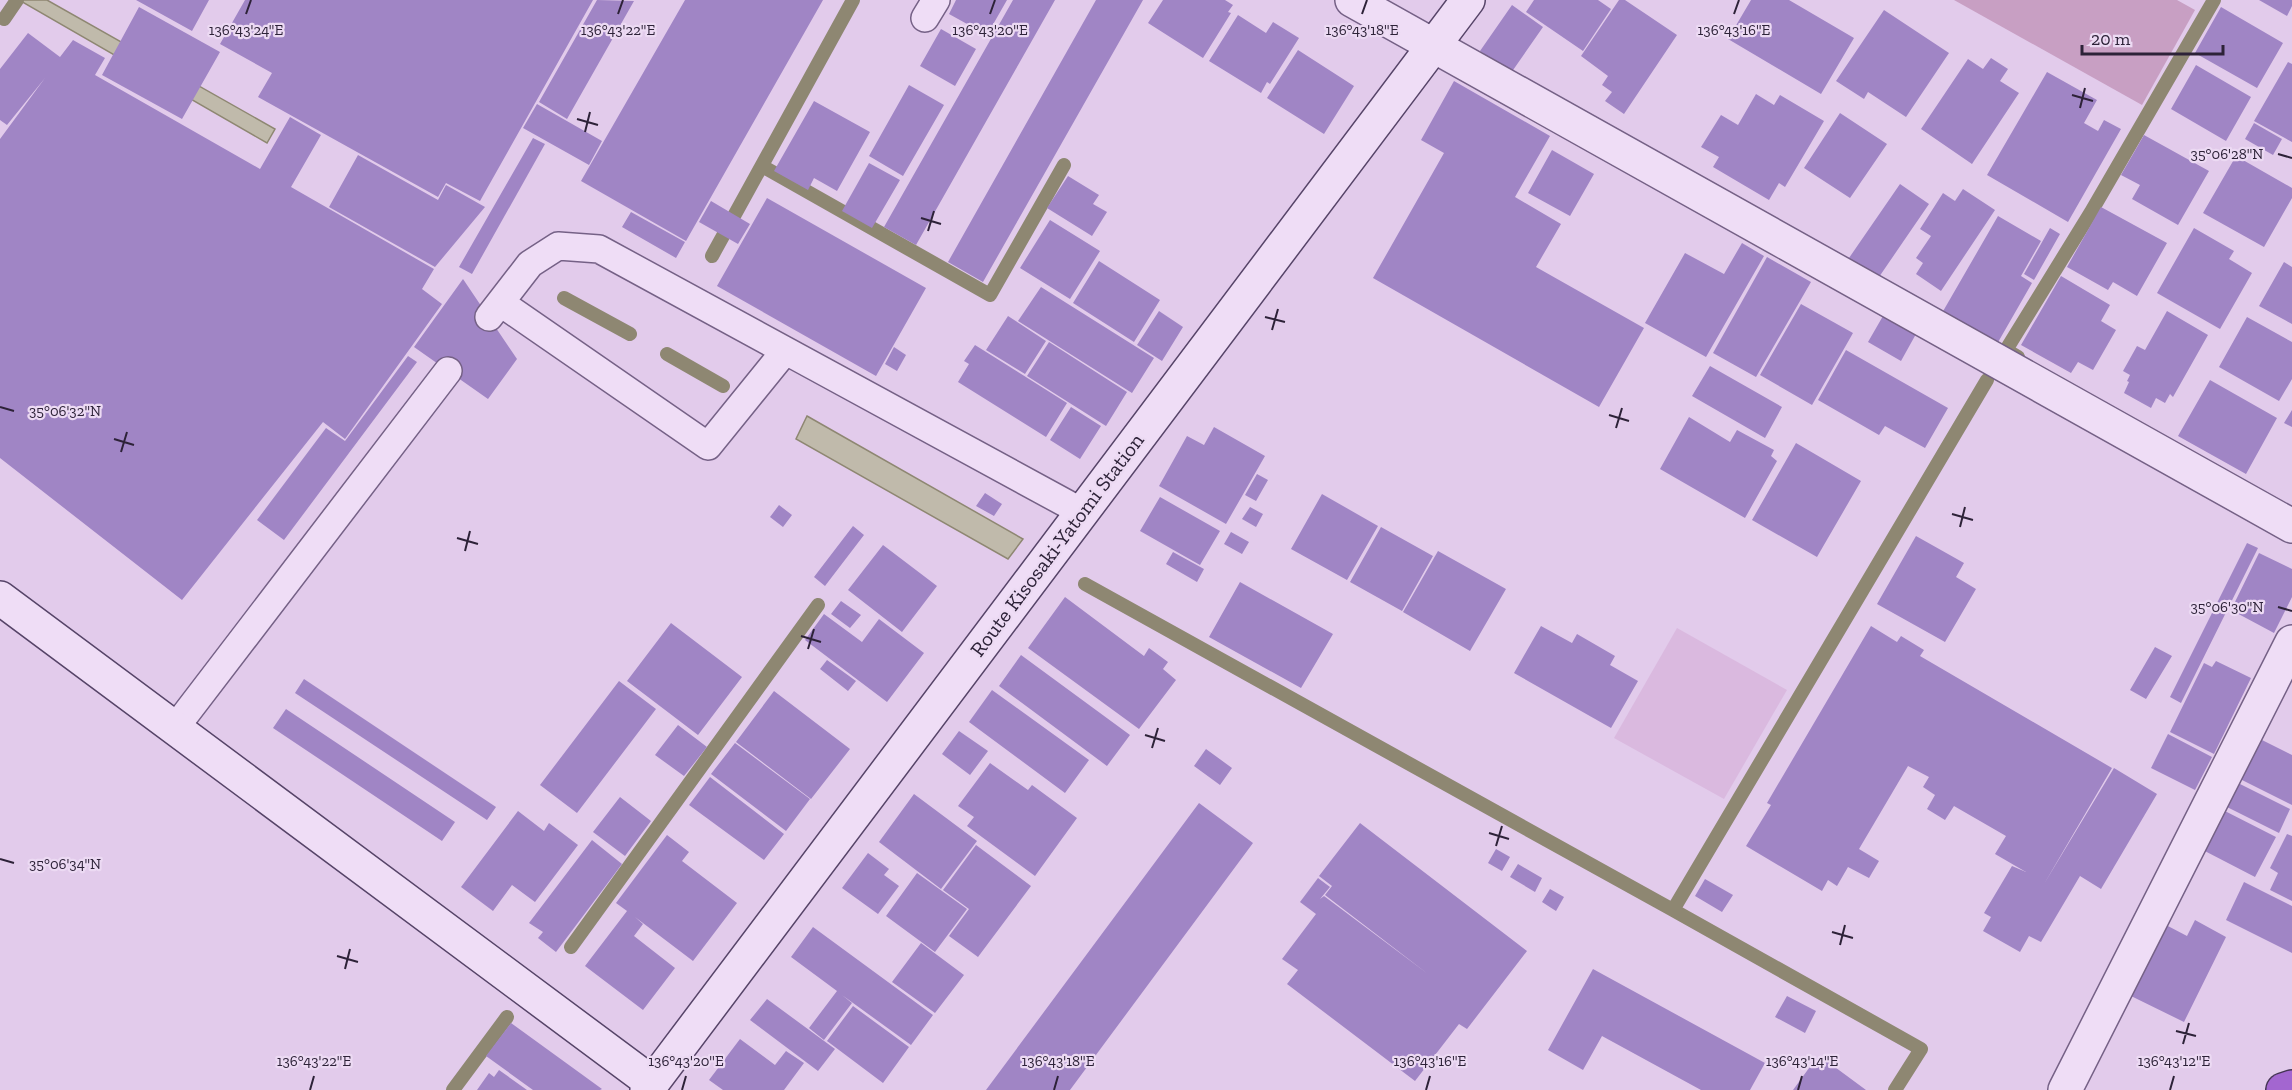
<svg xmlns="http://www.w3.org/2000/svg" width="2292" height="1090" font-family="'Zilla Slab',serif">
  <rect width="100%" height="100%" fill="#e2cbeb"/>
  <path fill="#dab9df" d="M1677 628 1787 690 1724 799 1614 738Z"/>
  <path fill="#c89fc3" d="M1954 0H2177L2195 10 2142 105Z"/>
  <path fill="#c0baab" stroke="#8e8772" stroke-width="1.5" d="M19 0H47L275 129 267 143Z
    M807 416 1023 539 1008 559 796 439Z"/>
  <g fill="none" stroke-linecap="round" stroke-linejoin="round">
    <path stroke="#8e8772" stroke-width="14" d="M4 19 17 0
      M762 166 990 295 1064 165
      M712 256 853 0
      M564 298 630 334
      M667 354 723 386
      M2018 357 2006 350 2091 212 2214 0
      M1085 584 1673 910 1987 380
      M1673 910 1921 1049 1895 1090
      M571 947 818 605
      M453 1090 507 1017"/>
  </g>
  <path fill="#a085c5" d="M136 0H209L192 31Z
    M245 0H593L480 201 446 183 438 197 258 97 272 73 220 44Z
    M597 0 634 1 567 119 539 102Z
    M685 0H823L686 241 581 181Z
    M956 0H1007L987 35 949 14Z
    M1013 0H1055L916 245 884 227Z
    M1096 0H1143L983 282 948 262Z
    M1163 0H1225L1233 5 1228 12 1231 13 1203 58 1148 23Z
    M1534 0H1598L1611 9 1583 51 1526 12Z
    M1619 0H1625L1677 35 1624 114 1605 101 1612 92 1602 85 1608 76 1581 56Z
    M1751 0H1789L1854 38 1821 94 1728 39Z
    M2259 0H2292V6L2287 16Z
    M1512 5 1543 27 1511 73 1480 51Z
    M139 7 220 52 182 119 102 75Z
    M2221 7 2283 43 2257 88 2195 53Z
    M1884 10 1949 53 1906 117 1868 92 1864 99 1836 81Z
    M1238 15 1266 33 1273 22 1299 38 1270 84 1267 82 1261 93 1209 61Z
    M941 29 976 49 955 86 920 66Z
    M28 33 60 57 73 40 105 58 95 75 260 169 290 117 321 135 291 187 434 269 422 289 442 304 345 439 323 422 182 600 0 458V139L45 78 7 125 0 120V69Z
    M1298 50 1354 86 1324 134 1267 98Z
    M1991 58 2008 69 2000 81 2019 93 1972 164 1921 129 1968 59 1983 69Z
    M2288 62 2292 64V142L2254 121Z
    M2196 65 2251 97 2226 141 2171 109Z
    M2047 72 2097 100 2084 123 2098 131 2104 120 2121 129 2068 222 1987 175Z
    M1454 81 1550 136 1515 197 1561 224 1536 267 1644 328 1599 407 1373 278 1444 153 1421 140Z
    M909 85 944 105 903 176 869 156Z
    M1756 94 1774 105 1780 95 1824 121 1785 187 1779 183 1769 200 1713 167 1719 157 1701 147 1721 115 1738 125Z
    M814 101 870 132 837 191 814 178 808 190 774 171Z
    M537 104 602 141 589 165 523 128Z
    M1840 113 1887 144 1850 198 1804 168Z
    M2254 123 2282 139 2273 155 2245 139Z
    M2144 135 2209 171 2178 225 2132 199 2140 185 2121 175Z
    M533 138 545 144 472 274 459 267Z
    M1552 150 1594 174 1570 216 1528 193Z
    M358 155 438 200 446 185 485 207 435 267 329 207Z
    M2236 156 2292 188V198L2264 247 2203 213Z
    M869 163 900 180 872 228 842 211Z
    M1068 176 1099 195 1093 204 1107 212 1092 236 1047 208Z
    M1900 184 1929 204 1879 277 1849 258Z
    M1963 189 1995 210 1941 291 1916 274 1923 263 1916 258 1931 236 1920 229 1943 193 1955 201Z
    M767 198 926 288 876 376 717 286Z
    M711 201 750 224 738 244 699 222Z
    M2101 207 2167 243 2137 296 2113 282 2108 290 2067 267Z
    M631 212 685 242 676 258 622 227Z
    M1998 216 2041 241 2021 276 2032 283 1997 344 1942 313Z
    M1050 220 1100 251 1070 299 1020 268Z
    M2050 228 2060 234 2034 280 2024 274Z
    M2194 228 2234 251 2229 259 2252 273 2220 329 2157 293Z
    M1742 243 1764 256 1706 357 1645 323 1685 253 1724 274Z
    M1767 257 1811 282 1756 377 1713 353Z
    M1099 261 1160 300 1134 342 1073 303Z
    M2284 262 2292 267V324L2259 306Z
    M2061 276 2110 305 2101 321 2116 330 2093 370 2078 362 2071 373 2021 345Z
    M463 279 517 359 488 399 414 347Z
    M1041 287 1154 358 1132 393 1018 321Z
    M1801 304 1853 333 1812 405 1760 375Z
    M1159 311 1183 327 1162 361 1137 345Z
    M2167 311 2208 335 2173 397 2170 394 2165 403 2156 398 2151 408 2124 393 2129 382 2127 381 2130 375 2123 371 2137 346 2145 350Z
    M1008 316 1046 341 1025 374 986 350Z
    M1883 316 1916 334 1901 361 1868 342Z
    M2247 317 2292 342V379L2279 401 2219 367Z
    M1049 342 1127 392 1106 426 1027 376Z
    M975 345 1067 403 1046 437 958 382 969 364 964 361Z
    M894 347 906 355 897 371 885 364Z
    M1846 350 1948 408 1925 448 1885 426 1879 435 1818 400Z
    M408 356 417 362 284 540 257 520 326 428 345 441Z
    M1710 366 1782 407 1765 438 1692 396Z
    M2210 380 2277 418 2246 474 2178 436Z
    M1071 407 1101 426 1080 459 1050 440Z
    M2292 410V427L2284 423Z
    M1689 417 1730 442 1737 430 1774 450 1771 456 1777 461 1745 518 1660 469Z
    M1214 427 1265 456 1226 524 1159 486 1187 436 1204 445Z
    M1796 443 1861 481 1817 557 1752 520Z
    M1257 474 1268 480 1256 501 1245 495Z
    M985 493 1002 504 994 516 976 506Z
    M1322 494 1378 526 1347 580 1291 549Z
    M1160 497 1220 531 1200 565 1140 531Z
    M779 505 792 515 783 527 770 517Z
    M1250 507 1263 514 1256 527 1242 519Z
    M853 526 864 535 825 586 814 577Z
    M1381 527 1433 556 1402 611 1350 582Z
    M1231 532 1249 542 1242 554 1224 544Z
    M1916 536 1964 563 1956 577 1976 589 1945 642 1877 604Z
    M2247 543 2258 548 2181 703 2170 697Z
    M883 545 937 586 902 632 848 590Z
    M1438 551 1506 589 1470 651 1403 612Z
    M1173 552 1204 569 1197 582 1166 564Z
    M2259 553 2292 569V597L2274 633 2231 610Z
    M1240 582 1333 634 1301 688 1209 637Z
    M1065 597 1144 656 1149 648 1168 662 1163 669 1176 680 1139 729 1028 648Z
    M841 601 861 615 850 628 831 614Z
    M824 614 862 642 879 619 924 653 887 702 805 640Z
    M671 623 742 677 698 735 627 681Z
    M1541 626 1572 643 1577 634 1615 656 1610 665 1638 681 1611 728 1514 673Z
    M1871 626 1897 642 1901 636 1924 650 1920 656 2112 768 2044 884 2114 768 2157 794 2101 889 2080 876 2041 942 2029 936 2020 952 1983 931 1991 917 1984 913 2012 866 2026 872 1995 854 2006 836 1954 806 1945 820 1927 809 1935 795 1923 787 1929 777 1908 766 1859 849 1879 861 1869 878 1848 867 1837 886 1828 880 1822 891 1746 846 1771 805 1767 803Z
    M2155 647 2172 656 2146 699 2130 690Z
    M1021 655 1130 735 1107 766 999 686Z
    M827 660 856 681 848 691 820 669Z
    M2216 661 2251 678 2214 754 2170 732 2204 663 2212 667Z
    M304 679 496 807 487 820 295 693Z
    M619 681 656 709 577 813 540 785Z
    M992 690 1089 760 1065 793 969 722Z
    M774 691 850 749 811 799 736 742Z
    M286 709 455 822 442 841 273 728Z
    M678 725 707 747 684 776 655 755Z
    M959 731 988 751 970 775 942 754Z
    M2168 734 2212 757 2195 790 2151 768Z
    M2254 736 2292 755V805L2234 776Z
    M735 743 810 799 786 831 711 774Z
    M1206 749 1232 768 1220 785 1194 766Z
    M990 763 1028 790 1032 785 1077 818 1035 876 967 826 974 817 958 806Z
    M710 777 784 834 764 860 689 805Z
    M2232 780 2290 809 2279 833 2221 804Z
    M914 794 977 841 941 889 879 842Z
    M620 797 651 821 625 856 593 832Z
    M1199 803 1253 843 1070 1090H986Z
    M2219 808 2276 837 2255 877 2199 848Z
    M518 811 544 831 549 823 578 845 535 902 512 885 493 911 461 887Z
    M1360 823 1527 951 1467 1029 1459 1024 1415 1081 1287 984 1298 970 1282 959 1316 914 1300 902 1318 878 1330 887 1320 899 1324 896 1428 974 1325 895 1332 886 1319 876Z
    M2287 834 2292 836V901L2270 890 2278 873 2270 868Z
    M667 835 689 852 682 861 737 903 693 961 635 917 643 924 634 936 675 968 643 1010 585 966 627 911 616 903Z
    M592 840 622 864 556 952 538 938 543 932 529 923Z
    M976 845 1031 886 978 957 949 936 969 909 943 890Z
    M1496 849 1510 857 1502 871 1488 863Z
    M868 853 889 869 884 875 899 886 878 914 842 888Z
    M1518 864 1542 878 1535 892 1510 877Z
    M917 873 967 909 935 952 886 916Z
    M1705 879 1733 895 1722 912 1695 896Z
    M2244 882 2292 906V953L2226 920Z
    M1550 889 1564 897 1556 911 1542 902Z
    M2195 920 2226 937 2184 1022 2131 996 2166 925 2187 936Z
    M813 927 933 1015 911 1045 842 995 852 1003 824 1040 809 1028 837 991 791 957Z
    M921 943 964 975 935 1013 892 982Z
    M1593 969 1765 1063 1750 1090H1701L1602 1036 1583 1070 1548 1050Z
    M1787 996 1816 1011 1805 1033 1775 1017Z
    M767 999 835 1049 818 1071 750 1020Z
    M853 1006 909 1047 883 1083 827 1041Z
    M511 1023 602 1089 600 1090H533L486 1056Z
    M740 1039 775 1065 786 1051 804 1063 784 1090H723L709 1080Z
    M1824 1059 1866 1090H1793L1812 1064 1817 1068Z
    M499 1070 527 1090H477L489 1073 494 1077Z"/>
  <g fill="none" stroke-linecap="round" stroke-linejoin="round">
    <defs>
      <path id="lane" d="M925 18 936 0
        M501 303 708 446 785 351
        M489 317 530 264 558 246 599 249 1082 512
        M175 728 448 371"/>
      <path id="street" d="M1352 0 2292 526
        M2065 1090 2292 642"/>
      <path id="secondary" d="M0 598 652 1083
        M647 1090 1468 0"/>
      <path id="highway" d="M2283 1090 2292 1087"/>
    </defs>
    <use href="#lane" stroke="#756186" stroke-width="30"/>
    <use href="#street" stroke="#756186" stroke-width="36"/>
    <use href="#secondary" stroke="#564468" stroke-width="36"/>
    <use href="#highway" stroke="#443454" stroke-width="36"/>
    <use href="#lane" stroke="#efddf6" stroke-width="27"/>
    <use href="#street" stroke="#efddf6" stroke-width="33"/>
    <use href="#secondary" stroke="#efddf6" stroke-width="33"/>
    <use href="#highway" stroke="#a366d0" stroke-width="33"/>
  </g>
  <path fill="none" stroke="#2d2238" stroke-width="2" d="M246 14 251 0M618 14 623 0M990 14 995 0M1362 14 1367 0M1734 14 1739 0M2072 95 2093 101M2080 108 2085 88M577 119 598 125M585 132 590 112M2278 154 2292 158M921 218 941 224M928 231 934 211M1265 317 1285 322M1272 330 1278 309M0 407 14 411M1609 415 1629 421M1616 428 1622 408M114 439 134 445M121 452 127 432M1952 514 1973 520M1960 527 1965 507M457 538 478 544M465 551 470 531M2278 607 2292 611M801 636 821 642M808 649 814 629M1145 735 1165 741M1152 748 1158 728M1489 833 1509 839M1496 846 1502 826M0 859 14 863M1832 932 1853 938M1840 945 1845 925M337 956 358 962M345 969 350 949M2176 1031 2196 1036M2183 1044 2189 1023M310 1090 314 1076M682 1090 686 1076M1054 1090 1058 1076M1426 1090 1430 1076M1798 1090 1802 1076M2170 1090 2174 1076"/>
  <g text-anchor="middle" stroke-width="4.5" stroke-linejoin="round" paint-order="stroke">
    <g font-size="21" fill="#2d2238" stroke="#ecdaf3">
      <text transform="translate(1057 545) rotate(-53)" y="7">Route Kisosaki-Yatomi Station</text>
    </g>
  </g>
  <g font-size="15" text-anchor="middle" fill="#2d2238" stroke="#ecdaf3" stroke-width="4.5" stroke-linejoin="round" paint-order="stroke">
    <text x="246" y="35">136°43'24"E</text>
    <text x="618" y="35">136°43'22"E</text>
    <text x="990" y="35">136°43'20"E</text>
    <text x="1362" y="35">136°43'18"E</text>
    <text x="1734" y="35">136°43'16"E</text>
    <text x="2227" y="159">35°06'28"N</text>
    <text x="65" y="416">35°06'32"N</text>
    <text x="2227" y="612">35°06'30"N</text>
    <text x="65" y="869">35°06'34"N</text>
    <text x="314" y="1066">136°43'22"E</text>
    <text x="686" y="1066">136°43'20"E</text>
    <text x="1058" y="1066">136°43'18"E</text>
    <text x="1430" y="1066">136°43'16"E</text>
    <text x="1802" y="1066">136°43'14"E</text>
    <text x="2174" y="1066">136°43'12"E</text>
  </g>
  <path d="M2082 45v9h141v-9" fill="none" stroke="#2d2238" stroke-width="3"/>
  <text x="2091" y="45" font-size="18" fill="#2d2238" stroke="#ecdaf3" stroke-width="4.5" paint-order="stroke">20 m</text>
</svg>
